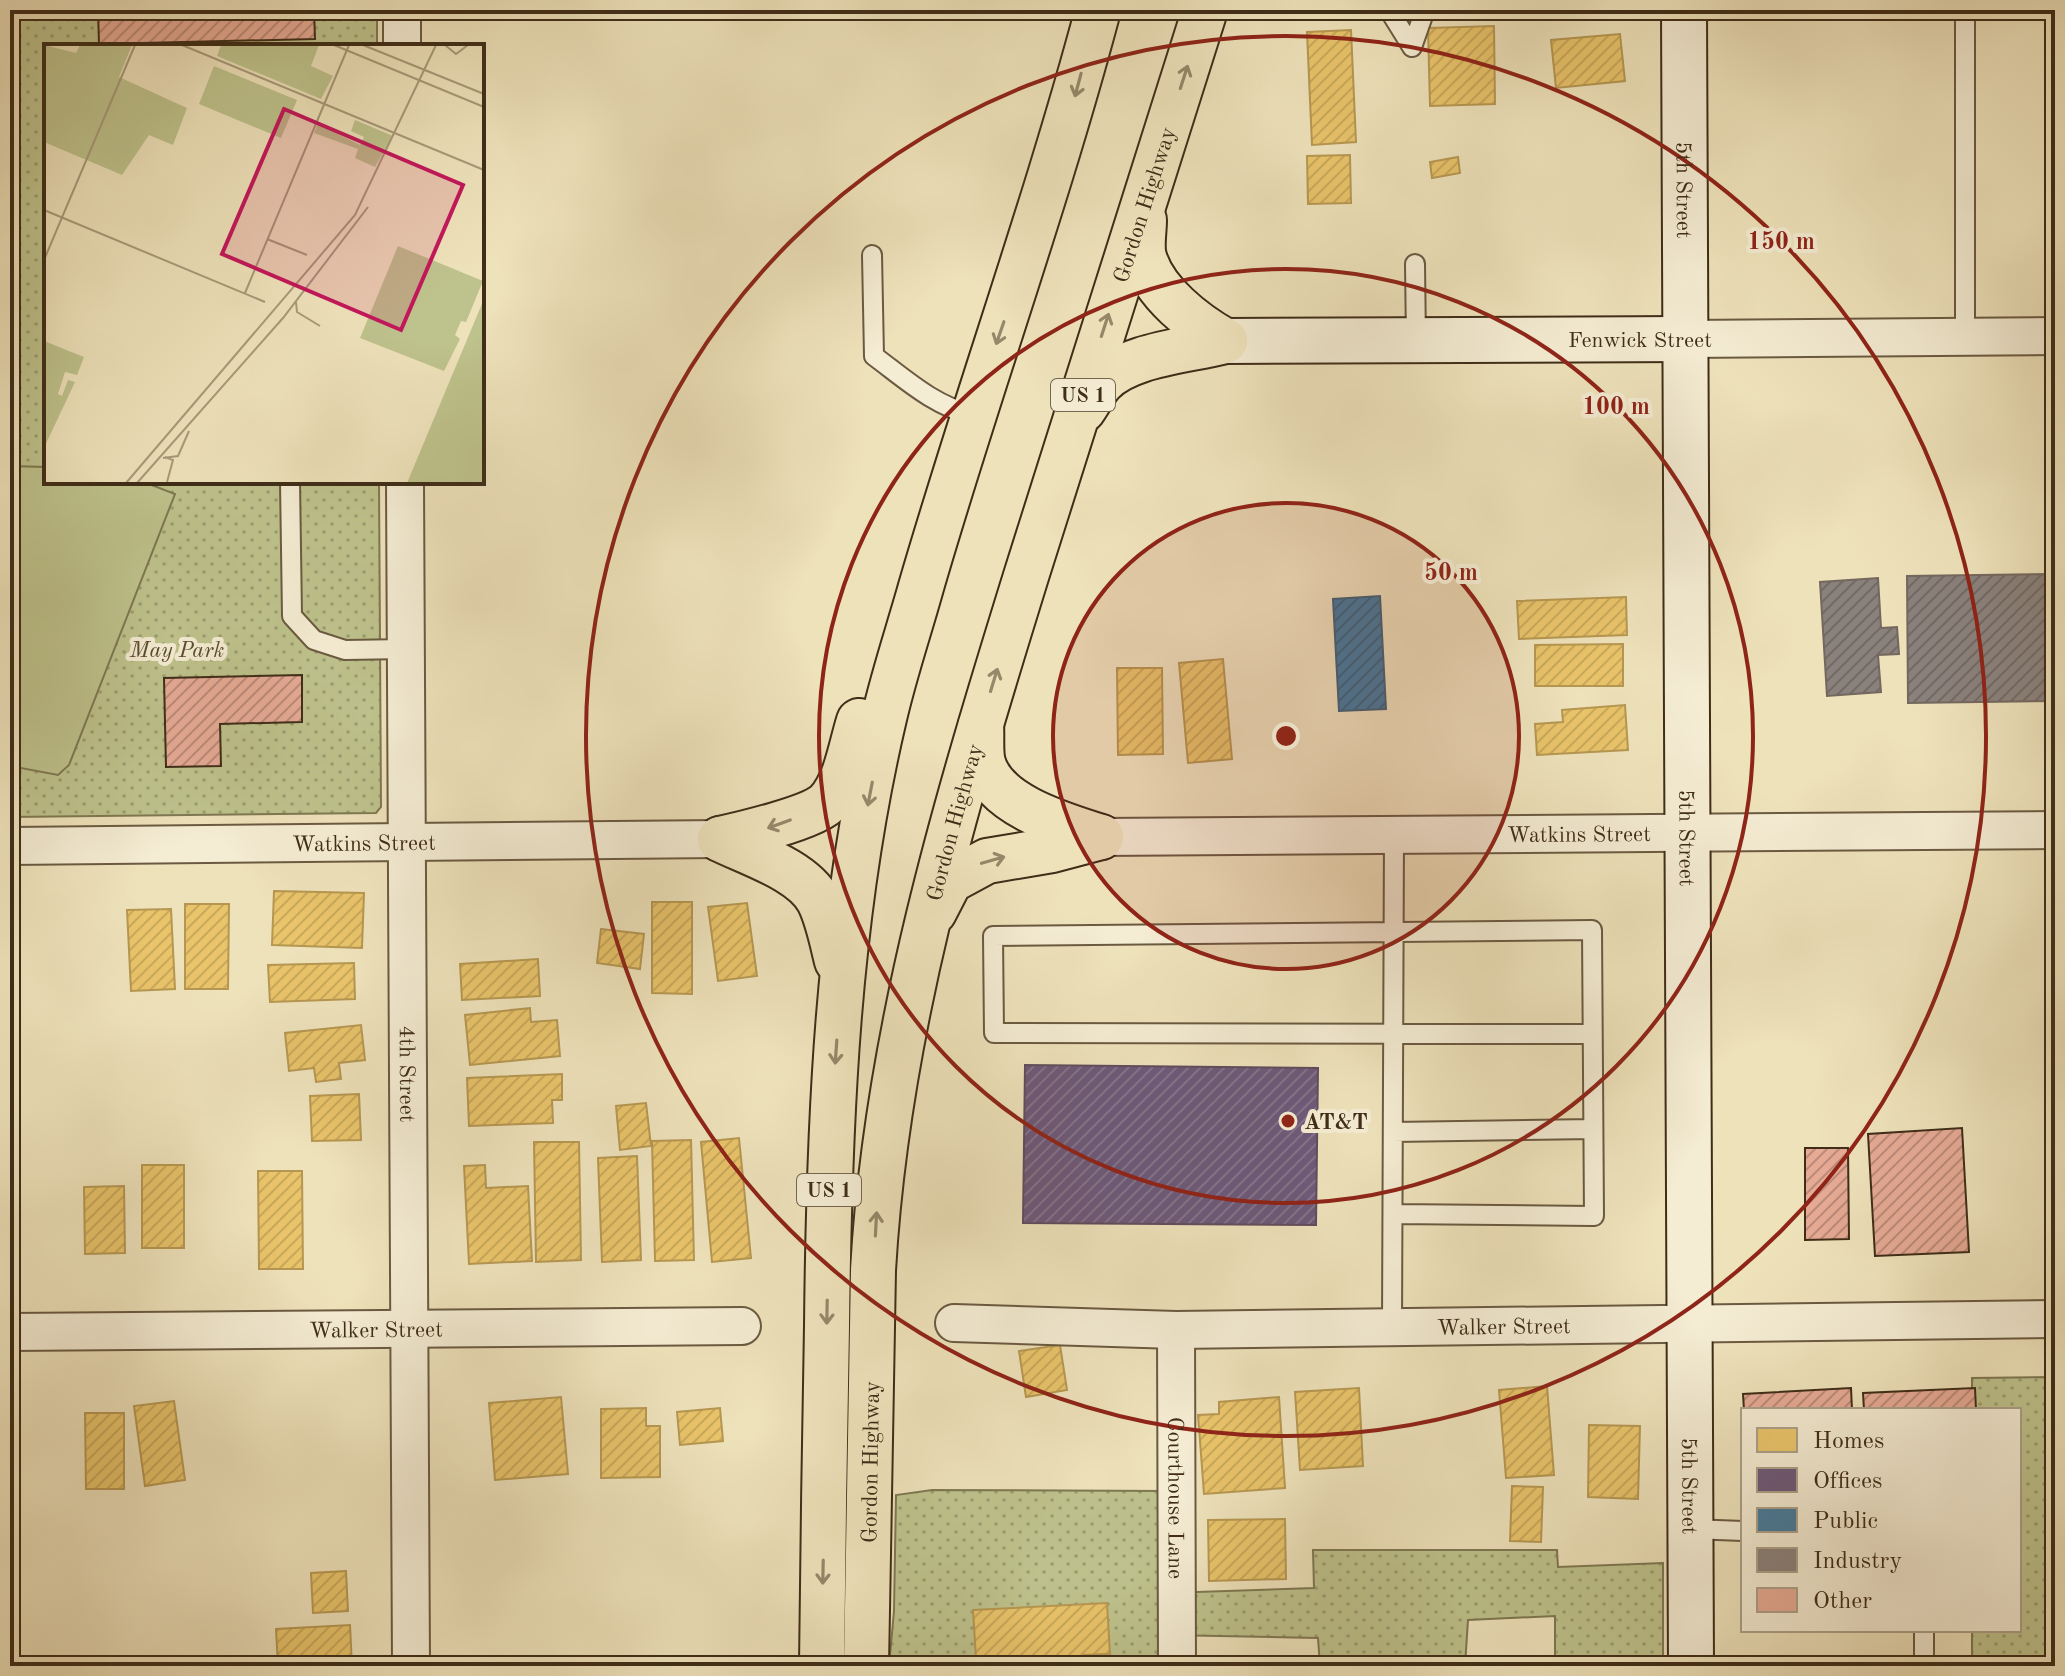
<svg xmlns="http://www.w3.org/2000/svg" width="2065" height="1676" font-family="'Old Standard TT',serif">
  <defs>
    <pattern id="park-dots" width="8" height="8" patternUnits="userSpaceOnUse" patternTransform="scale(2)"><rect width="8" height="8" fill="#bec28c"/><path d="M2 2h.1M6 6h.1" fill="none" stroke="#9c9e71" stroke-width="1.8" stroke-linecap="round"/></pattern>
    <pattern id="homes-hatch" width="6" height="6" patternUnits="userSpaceOnUse" patternTransform="scale(2)"><rect width="6" height="6" fill="#e9c46a"/><path d="M-1 1l2-2M0 6l6-6M5 7l2-2" fill="none" stroke="#c9a95b"/></pattern>
    <pattern id="offices-hatch" width="6" height="6" patternUnits="userSpaceOnUse" patternTransform="scale(2)"><rect width="6" height="6" fill="#6d597a"/><path d="M-1 1l2-2M0 6l6-6M5 7l2-2" fill="none" stroke="#83738a"/></pattern>
    <pattern id="public-hatch" width="6" height="6" patternUnits="userSpaceOnUse" patternTransform="scale(2)"><rect width="6" height="6" fill="#457b9d"/><path d="M-1 1l2-2M0 6l6-6M5 7l2-2" fill="none" stroke="#3b657f"/></pattern>
    <pattern id="industry-hatch" width="6" height="6" patternUnits="userSpaceOnUse" patternTransform="scale(2)"><rect width="6" height="6" fill="#8a817c"/><path d="M-1 1l2-2M0 6l6-6M5 7l2-2" fill="none" stroke="#726a65"/></pattern>
    <pattern id="building-hatch" width="6" height="6" patternUnits="userSpaceOnUse" patternTransform="scale(2)"><rect width="6" height="6" fill="#e6aa95"/><path d="M-1 1l2-2M0 6l6-6M5 7l2-2" fill="none" stroke="#bc8b79"/></pattern>
  </defs>
  <rect width="100%" height="100%" fill="#eee2bb"/>
  <filter id="stains"><feTurbulence type="fractalNoise" baseFrequency=".0025" numOctaves="4"/><feColorMatrix values="0 0 0 0 .2 0 0 0 0 .09 0 0 0 0 .02 0 0 0 .5 -.17"/></filter>
  <radialGradient id="worn" r=".72"><stop offset=".6" stop-color="#630" stop-opacity="0"/><stop offset="1" stop-color="#630" stop-opacity=".3"/></radialGradient>
  <path fill="url(#park-dots)" stroke="#7e7852" stroke-width="2" d="M10 10H377V46H46V482H379L381 807 376 813 10 817Z
    M2055 1377V1666H1972V1630H2019V1410H1972V1378Z
    M932 1490 1164 1491 1167 1593 1314 1588 1313 1550H1557L1558 1567 1663 1563V1665L1555 1666V1616L1468 1620 1465 1666H1320L1318 1638 1166 1635V1666H889L894 1611 896 1495Z"/>
  <path fill="#bec28c" stroke="#7e7852" stroke-width="2" d="M10 466 46 467V482H144L175 494 69 765 58 775 10 766Z"/>
  <path fill="url(#homes-hatch)" stroke="#b69751" stroke-width="2" d="M1494 26 1495 104 1430 106 1428 28Z
    M1351 30 1356 142 1312 145 1307 32Z
    M1620 34 1625 81 1556 88 1551 40Z
    M1350 155 1351 203 1308 204 1307 156Z
    M1458 157 1460 173 1432 178 1430 162Z
    M1626 597 1627 635 1519 639 1517 601Z
    M1623 644V686H1535V645Z
    M1223 659 1232 759 1188 763 1179 663Z
    M1117 668H1162L1163 754 1118 755Z
    M1625 705 1628 750 1537 755 1535 724 1563 722 1562 710Z
    M274 891 364 893 362 948 272 945Z
    M652 902H692V994L652 993Z
    M747 903 757 976 718 981 708 907Z
    M185 904H229L228 989H185Z
    M171 909 175 989 131 991 127 910Z
    M601 929 644 934 640 969 597 963Z
    M538 959 540 996 462 1000 460 964Z
    M354 963 355 999 270 1002 268 965Z
    M530 1008 531 1022 557 1020 560 1056 470 1065 465 1015Z
    M361 1025 365 1060 339 1063 341 1079 316 1082 314 1068 289 1071 285 1033Z
    M562 1074V1100H552L553 1123 469 1126 467 1078Z
    M359 1094 361 1140 312 1141 310 1096Z
    M646 1103 651 1146 620 1150 616 1106Z
    M739 1138 751 1258 712 1262 701 1142Z
    M691 1140 694 1260 655 1261 652 1141Z
    M534 1142H579L581 1260 536 1262Z
    M637 1156 641 1260 602 1262 598 1158Z
    M142 1165H184V1248H142Z
    M485 1165 486 1188 528 1186 532 1261 469 1264 464 1166Z
    M258 1171H302L303 1269H259Z
    M124 1186 125 1253 85 1254 84 1187Z
    M1060 1345 1067 1390 1026 1397 1019 1351Z
    M1547 1386 1554 1475 1506 1478 1499 1390Z
    M1359 1388 1363 1466 1300 1470 1295 1392Z
    M561 1397 568 1474 495 1480 489 1403Z
    M1279 1397 1285 1488 1204 1494 1198 1415 1219 1414V1402Z
    M174 1401 185 1480 145 1486 134 1406Z
    M646 1408V1426H660V1477L601 1478V1409Z
    M720 1408 723 1441 680 1445 677 1412Z
    M85 1413H124V1489H86Z
    M1589 1425 1640 1426 1638 1499 1588 1497Z
    M1512 1486 1543 1487 1541 1542 1510 1541Z
    M1285 1519 1286 1579 1209 1581 1208 1520Z
    M346 1571 348 1611 313 1613 311 1573Z
    M1107 1603 1110 1654 1084 1655 1085 1666H995V1658L976 1659 973 1610Z
    M350 1625 352 1666H278L276 1629Z
    M1304 1659 1305 1666H1218V1663Z"/>
  <path fill="url(#offices-hatch)" stroke="#5f4c5d" stroke-width="2" d="M1025 1065 1318 1068 1316 1225 1023 1223Z"/>
  <path fill="url(#public-hatch)" stroke="#436475" stroke-width="2" d="M1380 596 1386 709 1339 711 1333 599Z"/>
  <path fill="url(#industry-hatch)" stroke="#74685e" stroke-width="2" d="M2055 574V701L1908 703 1907 576Z
    M1878 578 1881 628 1897 627 1899 654 1878 655 1881 692 1827 696 1820 582Z"/>
  <path fill="url(#building-hatch)" stroke="#3f2d18" stroke-width="2" d="M98 10H314L315 39 99 44Z
    M302 675V722L220 724 221 766 166 767 164 678Z
    M1962 1128 1969 1252 1875 1256 1868 1134Z
    M1805 1148H1848L1849 1239 1805 1240Z
    M1851 1388 1852 1410H1744L1743 1394Z
    M1975 1388 1976 1410H1864L1863 1393Z"/>
  <g fill="none" stroke-linecap="round" stroke-linejoin="round">
    <defs>
      <path id="lane" d="M1389 10 1412 47
        M1965 10V337
        M1412 47 1425 10
        M872 255 874 356C905 379 934 406 973 415
        M1415 264 1416 342
        M290 482 292 616 314 640 345 650 406 649
        M1393 1132 1593 1129
        M1393 1214 1594 1216 1592 930 993 936 994 1033 1592 1034
        M1392 1327 1394 835
        M1691 1529 1743 1531
        M1924 1663V1630"/>
      <g id="street">
        <path d="M402 10V46"/>
        <path d="M1686 339 2055 336"/>
        <path id="s1" d="M405 482 411 1666"/>
        <path id="s2" d="M1101 837 2055 830"/>
        <path id="s3" d="M10 846 720 839"/>
        <path id="s4" d="M954 1323 1176 1330 2055 1319"/>
        <path id="s5" d="M1176 1330 1177 1666"/>
        <path id="s6" d="M10 1332 742 1326"/>
      </g>
      <g id="secondary">
        <path id="s7" d="M1684 10 1691 1666"/>
        <path d="M1225 341 1686 339"/>
      </g>
      <g id="highway">
        <path d="M1144 220C1144 231 1141 246 1144 257 1154 293 1195 324 1225 341"/>
        <path d="M1083 410C1089 402 1094 391 1101 383 1127 354 1188 351 1225 341"/>
        <path d="M981 725C982 737 980 752 983 763 995 806 1064 825 1101 837"/>
        <path d="M720 839C743 834 811 818 827 803 846 784 851 746 859 721"/>
        <path d="M720 839C750 854 803 870 819 901 828 919 832 941 837 961"/>
        <path d="M934 912 950 881 987 861 1052 850 1101 837"/>
        <path d="M822 1666C823 1553 825 1439 827 1326 829 1122 837 917 884 718 894 674 909 630 921 587 977 394 1046 205 1098 10"/>
        <path id="s8" d="M866 1666 873 1270C887 1029 956 802 1027 573 1086 385 1146 198 1205 10"/>
      </g>
    </defs>
    <use href="#lane" stroke="#6b5a41" stroke-width="22"/>
    <use href="#street" stroke="#6b5a41" stroke-width="40"/>
    <use href="#secondary" stroke="#3f2d18" stroke-width="48"/>
    <use href="#highway" stroke="#3f2d18" stroke-width="48"/>
    <use href="#lane" stroke="#f4ecd3" stroke-width="18"/>
    <use href="#street" stroke="#f4ecd3" stroke-width="36"/>
    <use href="#secondary" stroke="#f4ecd3" stroke-width="44"/>
    <use href="#highway" stroke="#eee2bb" stroke-width="44"/>
  </g>
  <defs><path id="oneway-shaft" d="M-6 0H5M1.5-3L5.5 0L1.5 3" fill="none" stroke-width="1.6" stroke-linecap="round" stroke-linejoin="round" transform="scale(2)"/></defs>
  <g stroke="#96886a">
    <use href="#oneway-shaft" transform="translate(1184 77) rotate(-72)"/>
    <use href="#oneway-shaft" transform="translate(1078 85) rotate(105)"/>
    <use href="#oneway-shaft" transform="translate(1105 325) rotate(-72)"/>
    <use href="#oneway-shaft" transform="translate(1000 333) rotate(109)"/>
    <use href="#oneway-shaft" transform="translate(994 680) rotate(-73)"/>
    <use href="#oneway-shaft" transform="translate(870 794) rotate(101)"/>
    <use href="#oneway-shaft" transform="translate(779 824) rotate(160)"/>
    <use href="#oneway-shaft" transform="translate(993 860) rotate(-16)"/>
    <use href="#oneway-shaft" transform="translate(836 1052) rotate(94)"/>
    <use href="#oneway-shaft" transform="translate(876 1224) rotate(-87)"/>
    <use href="#oneway-shaft" transform="translate(827 1312) rotate(91)"/>
    <use href="#oneway-shaft" transform="translate(823 1572) rotate(91)"/>
  </g>
  <circle cx="1286" cy="736" r="233" fill="#8f2418" fill-opacity=".12"/>
  <g fill="none" stroke="#8f2418" stroke-width="4">
    <circle cx="1286" cy="736" r="233"/>
    <circle cx="1286" cy="736" r="467"/>
    <circle cx="1286" cy="736" r="700"/>
  </g>
  <circle fill="#8f2418" stroke="#f4ecd3" stroke-width="3" cx="1288" cy="1121" r="8"/>
  <g text-anchor="middle" stroke-width="8" stroke-linejoin="round" paint-order="stroke">
    <g fill="#f4ecd3" stroke="#756650" stroke-width="2">
      <rect x="1051" y="379" width="64" height="32" rx="6"/>
      <rect x="797" y="1174" width="64" height="32" rx="6"/>
    </g>
    <g font-size="20" font-weight="bold" fill="#3f2d18">
      <text x="1083" y="402">US 1</text>
      <text x="829" y="1197">US 1</text>
    </g>
    <g font-size="22" fill="#3f2d18" stroke="#f4ecd3">
      <text dy="8" stroke="none"><textPath href="#s7" startOffset="180">5th Street</textPath></text>
      <text dy="8" stroke="none"><textPath href="#s8" startOffset="1498">Gordon Highway</textPath></text>
      <text x="1640" y="347">Fenwick Street</text>
      <text dy="8" stroke="none"><textPath href="#s8" startOffset="852">Gordon Highway</textPath></text>
      <text dy="8" stroke="none"><textPath href="#s2" startOffset="478">Watkins Street</textPath></text>
      <text dy="8" stroke="none"><textPath href="#s7" startOffset="828">5th Street</textPath></text>
      <text dy="8" stroke="none"><textPath href="#s3" startOffset="354">Watkins Street</textPath></text>
      <text dy="8" stroke="none"><textPath href="#s1" startOffset="592">4th Street</textPath></text>
      <text dy="8" stroke="none"><textPath href="#s4" startOffset="550">Walker Street</textPath></text>
      <text dy="8" stroke="none"><textPath href="#s6" startOffset="366">Walker Street</textPath></text>
      <text dy="8" stroke="none"><textPath href="#s8" startOffset="204">Gordon Highway</textPath></text>
      <text dy="8" stroke="none"><textPath href="#s7" startOffset="1476">5th Street</textPath></text>
      <text dy="8" stroke="none"><textPath href="#s5" startOffset="168">Courthouse Lane</textPath></text>
    </g>
    <g font-size="22" font-style="italic" fill="#584b2f" stroke="#f4ecd3">
      <text x="177" y="657">May Park</text>
    </g>
    <g font-size="22" font-weight="bold" fill="#3f2d18" stroke="#f4ecd3" text-anchor="start">
      <text x="1304" y="1129">AT&amp;T</text>
    </g>
  </g>
  <g transform="translate(44 44)">
    <rect width="440" height="440" fill="#eee2bb"/>
    <path d="M0 297 40 313 33 331 21 328 14 350 18 352 24 336 31 338 0 404Z" fill="#bec28c"/>
    <path d="M440 255V439H363Z" fill="#bec28c"/>
    <path d="M177 1H275L267 22 289 32 277 55 173 12ZM170 22 253 56 237 94 155 60ZM311 76 349 92 331 123 311 114 314 105 270 89 274 80 316 101 320 93 307 87ZM354 202 439 237 422 278 417 277 411 291 416 295 400 327 316 294Z" fill="#bec28c"/>
    <path d="M0 1 32 9 36 1H88L75 33 143 64 129 101 105 91 78 131 0 98ZM381 217 402 236 391 245 375 246 360 237ZM376 272 395 302 389 309 367 310 349 298 347 290Z" fill="#bec28c"/>
    <path fill="none" stroke="#a89a7a" stroke-width="2" d="M138 1 440 126M290 1 440 63M319 1 440 50M401 1 412 10 424 1M0 166 221 258M223 195 263 211M0 216 91 1M201 249 305 1M252 258 253 268 276 282M121 413 129 416 123 438M119 414 134 412 145 387M82 439 311 171 392 1M93 439 239 274 324 163"/>
    <path fill="#c2185b" fill-opacity="0.15" stroke="#c2185b" stroke-width="4" d="M240 65 419 141 357 286 178 210Z"/>
    <rect width="440" height="440" fill="none" stroke="#3f2d18" stroke-width="4"/>
  </g>
  <circle cx="1286" cy="736" r="12" fill="#8f2418" stroke="#f4ecd3" stroke-width="4"/>
  <g font-size="24" text-anchor="middle" font-weight="bold" fill="#8f2418" stroke="#f4ecd3" stroke-width="8" stroke-linejoin="round" paint-order="stroke">
    <text x="1781" y="249">150 m</text>
    <text x="1616" y="414">100 m</text>
    <text x="1451" y="580">50 m</text>
  </g>
  <rect width="2065" height="1676" fill="none" stroke="#eee2bb" stroke-width="40"/>
  <rect x="12" y="12" width="2041" height="1652" fill="none" stroke="#3f2d18" stroke-width="4"/>
  <rect x="20" y="20" width="2025" height="1636" fill="none" stroke="#3f2d18" stroke-width="2"/>
  <rect x="1741" y="1408" width="280" height="224" fill="#f4ecd3" stroke="#aca088" stroke-width="2"/>
  <rect x="1757" y="1428" width="40" height="24" fill="#e9c46a" stroke="#aca088" stroke-width="2"/>
  <text x="1813" y="1448" font-size="24" fill="#3f2d18">Homes</text>
  <rect x="1757" y="1468" width="40" height="24" fill="#6d597a" stroke="#aca088" stroke-width="2"/>
  <text x="1813" y="1488" font-size="24" fill="#3f2d18">Offices</text>
  <rect x="1757" y="1508" width="40" height="24" fill="#457b9d" stroke="#aca088" stroke-width="2"/>
  <text x="1813" y="1528" font-size="24" fill="#3f2d18">Public</text>
  <rect x="1757" y="1548" width="40" height="24" fill="#8a817c" stroke="#aca088" stroke-width="2"/>
  <text x="1813" y="1568" font-size="24" fill="#3f2d18">Industry</text>
  <rect x="1757" y="1588" width="40" height="24" fill="#e6aa95" stroke="#aca088" stroke-width="2"/>
  <text x="1813" y="1608" font-size="24" fill="#3f2d18">Other</text>
  <rect width="100%" height="100%" filter="url(#stains)"/>
  <rect width="100%" height="100%" fill="url(#worn)"/>
</svg>
